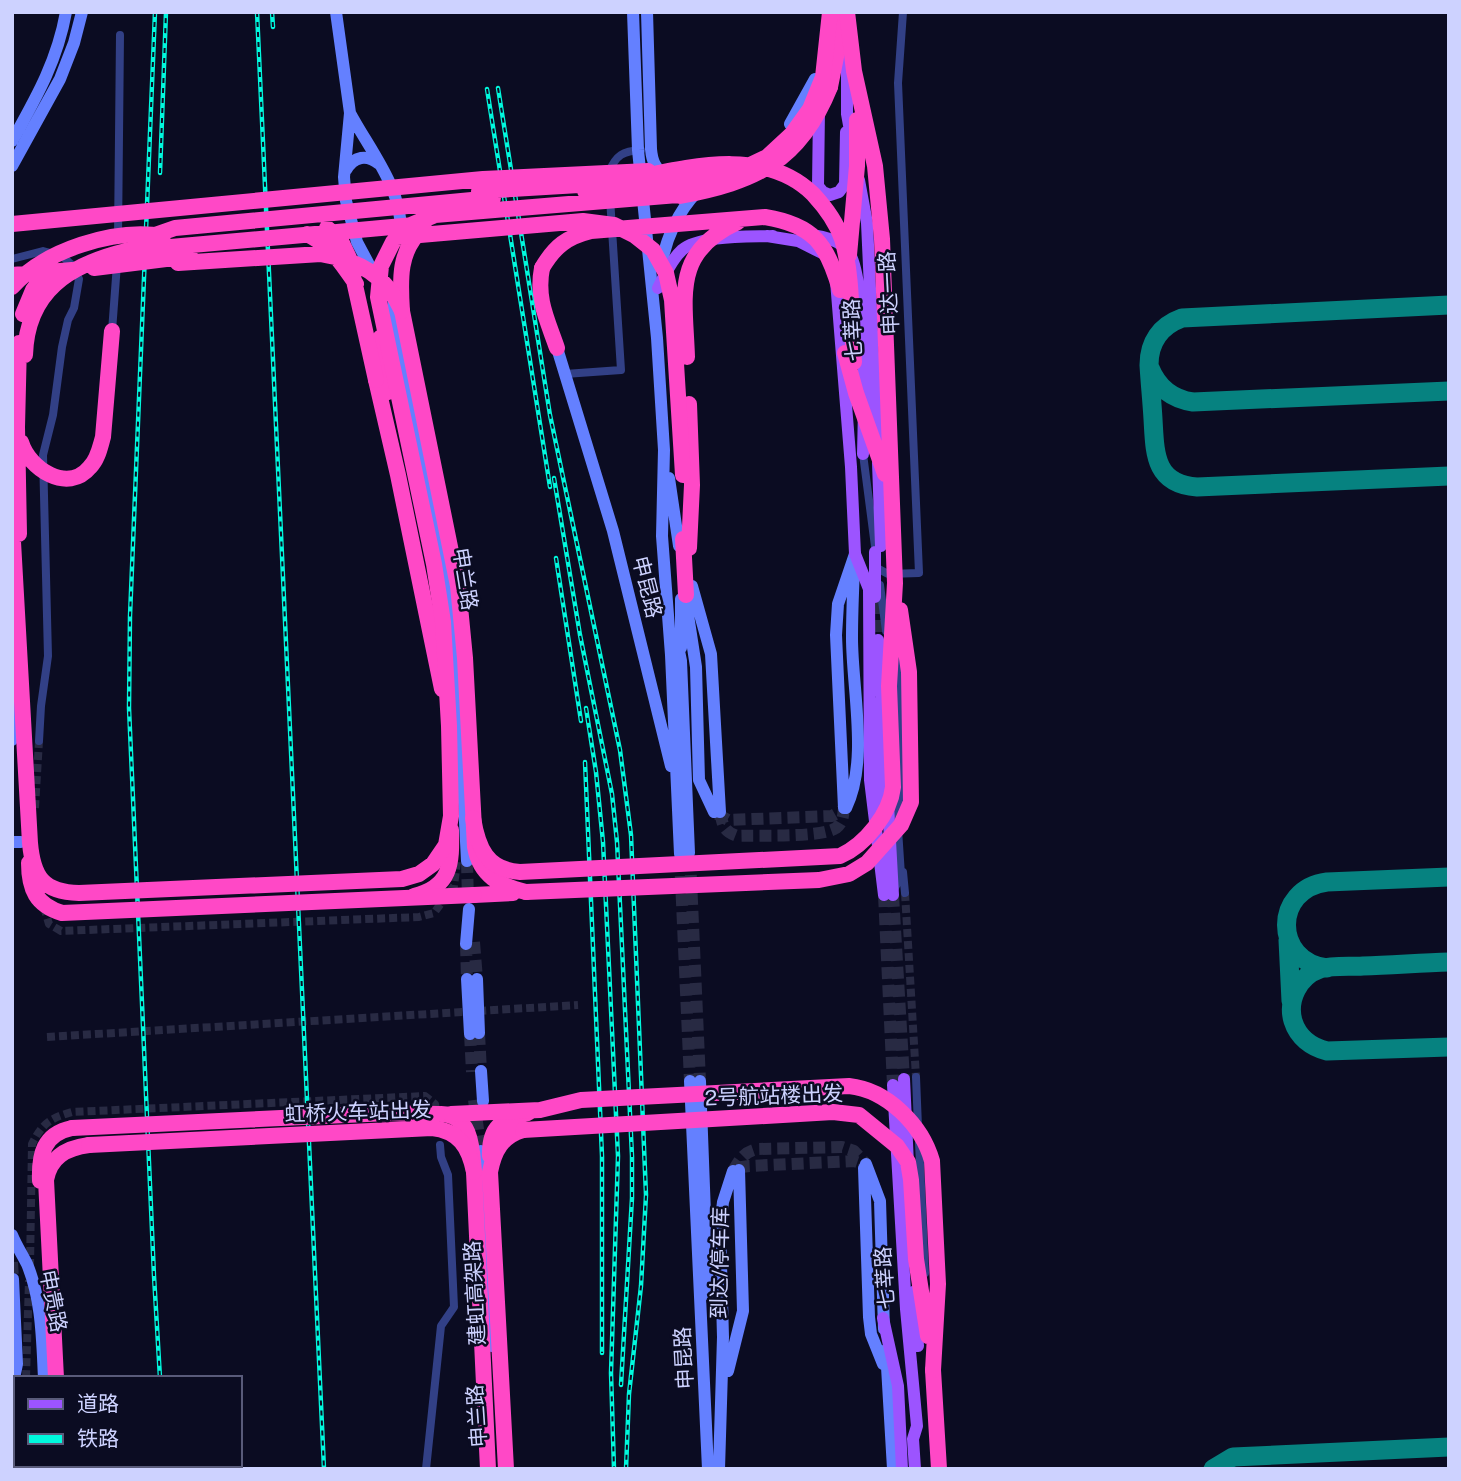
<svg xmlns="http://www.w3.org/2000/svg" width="1461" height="1481" font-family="'Public Sans','Noto Sans SC',sans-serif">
  <rect width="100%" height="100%" fill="#0b0c22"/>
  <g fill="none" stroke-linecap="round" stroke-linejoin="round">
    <path stroke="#068280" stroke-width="19" d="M1449 305 1182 318C1160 326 1149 342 1149 365 1150 383 1152 401 1153 419 1155 453 1154 484 1197 487L1449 476
      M1150 368C1158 388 1172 399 1193 402L1449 391
      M1288 940 1291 1001
      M1449 962C1420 963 1392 965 1363 966 1349 967 1333 965 1320 969 1299 976 1287 1000 1293 1021 1298 1037 1311 1047 1327 1051L1449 1047
      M1327 968C1273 961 1273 889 1327 882L1449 877
      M1213 1469 1233 1457 1449 1447"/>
    <path stroke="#282a43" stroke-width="8" stroke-dasharray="8 4" stroke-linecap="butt" d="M35 808 39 741
      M905 893 916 1077
      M44 907 49 924 61 931 419 917 434 913 454 886 457 862
      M47 1037 578 1005
      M30 1267 32 1144C42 1124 50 1118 72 1112L425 1096 435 1104 437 1114
      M26 1378 29 1280"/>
    <path stroke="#282a43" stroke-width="12" stroke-dasharray="12 6" stroke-linecap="butt" d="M720 812C723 825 723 831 737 836 758 835 821 838 836 828 843 823 843 816 844 808
      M717 814 728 820 832 816 846 808
      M690 857 700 1081
      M680 858 690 1081
      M467 861 468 901
      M474 942 477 979
      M466 944 467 979
      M479 1033 481 1071
      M470 1034 472 1072
      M474 1100 481 1151
      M739 1170 742 1167 749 1166 854 1161 863 1164
      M733 1171C740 1159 744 1152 757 1149L842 1147 854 1151 866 1164
      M12 1262 13 1279"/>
    <path stroke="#282a43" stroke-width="12" stroke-dasharray="12 6" stroke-linecap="butt" d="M879 650 880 598
      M884 895 893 1085
      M893 895 904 1079"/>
    <path stroke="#324086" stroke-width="8" d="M609 172C616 155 623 151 641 150
      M118 237 120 35
      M12 259 43 251 62 256 72 265 79 279 74 308 68 320 62 347 53 415 43 455 48 656 41 706 39 741
      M112 331 117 264
      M565 374 621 370 610 198
      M863 454 876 554
      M877 568 888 574 919 573 898 83 903 12
      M880 585 886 631
      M903 872 905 893
      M894 890 901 875 897 814 902 798 898 657
      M916 1077 918 1127
      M919 1143 925 1273
      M24 1465V1469
      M426 1469 441 1326 454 1307 448 1175 441 1157 440 1145"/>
    <path stroke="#6480ff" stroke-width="12" d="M336 12 350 113 344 177 346 201 357 242 374 274
      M633 12 638 150 657 338 664 450 662 536 671 655 680 854
      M647 12 651 149C652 161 655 168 665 175
      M350 113C371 152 402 188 401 233
      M790 124 815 79
      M12 141C36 98 57 62 66 12
      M12 166 60 79 74 43 82 12
      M346 170C354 156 367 154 379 164
      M661 268C665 240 678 211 698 191
      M394 297 393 307 401 352 449 585 456 646 467 861
      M557 348 613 531 671 766
      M669 478 679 546
      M692 586 711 654 720 812
      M684 589 696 667 699 780 714 812
      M681 599V648
      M677 641 681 661 689 853
      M12 705V740
      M844 808 836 635 838 604 855 554
      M846 808C869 761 852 689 852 638 852 615 853 591 854 568
      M12 842H21
      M466 944 469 909
      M467 979 470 1034
      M477 979 479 1033
      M481 1071 483 1101
      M690 1081 708 1469
      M700 1081 708 1294
      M481 1151 492 1346
      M866 1164 880 1201 884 1329
      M864 1168 869 1317 871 1334 883 1364
      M12 1235C16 1245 22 1254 27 1264 42 1300 42 1340 44 1378
      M886 1350 893 1469
      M728 1371 743 1311 739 1170
      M12 1388 17 1364 13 1279
      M41 1465 42 1469
      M719 1469 723 1337 720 1227 723 1202 733 1171"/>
    <path stroke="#9c54ff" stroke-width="12" d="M847 59V114L852 142
      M819 110 818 186 823 192 830 195 839 192 845 184 846 132
      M859 180 867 223 877 441
      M809 235C822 236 839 240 848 251 868 277 864 416 863 454
      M767 236 798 241 826 255
      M836 281 851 467 855 554 869 589 870 780 884 895
      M658 288C665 275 671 260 682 250 699 235 750 237 773 236
      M878 463 881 546
      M875 552V597
      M878 640 882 702
      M878 703 882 814
      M888 804 893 895
      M904 1079 908 1164
      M893 1085 906 1309 917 1426 913 1439 915 1469
      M915 1291 918 1346
      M883 1318 898 1386 902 1469"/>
    <path stroke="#ff48c6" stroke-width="16" d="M830 87 836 57 840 12
      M424 228C398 249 400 281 402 311L458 586 465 658 475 847C480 876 500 886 526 892
      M542 268C536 299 547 319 557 348
      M380 338 388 392
      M376 380 398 475 442 689
      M683 539 686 595
      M689 548 692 485 689 404
      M474 895 513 893
      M414 896C451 887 452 864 451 830
      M441 1114C472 1115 472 1149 474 1172L488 1469
      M490 1156C489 1127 501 1120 528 1113
      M40 1181C39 1155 43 1134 72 1128
      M933 1370 939 1469
      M56 1378 46 1180C50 1157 66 1148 89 1145
      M52 1469 53 1465
      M506 1469 490 1172C494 1151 502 1136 523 1130"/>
    <defs>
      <path id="rail" d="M155 12 130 616 129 708 154 1276 160 1378
        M257 12 324 1469
        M272 12 273 27
        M498 88 550 415 620 750 631 835 646 1195 641 1286 629 1394 626 1469
        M487 89 550 487
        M160 173 166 12
        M554 478 580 635 612 794 617 842 632 1156V1198L621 1385
        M556 558 581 721
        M586 708 596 772 603 842 618 1156 611 1373 614 1469
        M585 762 602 1156V1353
        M172 1465V1469"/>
    </defs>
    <use href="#rail" stroke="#00f8dd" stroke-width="4.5"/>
    <use href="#rail" stroke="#0b0c22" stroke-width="2" stroke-dasharray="5" stroke-linecap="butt"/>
    <path stroke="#ff48c6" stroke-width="16" d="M639 177C696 165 767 149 813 194 825 207 836 221 842 239 853 275 851 324 854 362
      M479 191 596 184
      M585 191 689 181 727 176 767 157 792 134 810 109 823 77 830 12
      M680 196C755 182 800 162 830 87
      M12 224 483 179 648 171
      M327 228 340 239 349 258 376 380
      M307 234C331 246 341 262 356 284
      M155 235 175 228 493 198
      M397 237 583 221 614 225 634 235 653 250 666 273 672 300 683 475
      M849 255 857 166V120
      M178 263 321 254C358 260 386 275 402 311
      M94 268 190 256
      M542 268C555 246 567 237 591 231L765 217C814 225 827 244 840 290
      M12 275 72 270
      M12 287C45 250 114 228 163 236
      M23 314 33 290 50 267
      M845 353 856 393 885 474
      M25 355C27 291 69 265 126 251L414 225
      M687 357C685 296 672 252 738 222
      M21 442C29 469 68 494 90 467 98 459 100 447 103 437L112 331
      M12 524 30 843C33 877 43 892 79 893L402 879 419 874 433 864 446 845 451 816 449 726 443 622 434 564 378 297 381 266 393 242 411 225 435 215 690 194
      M19 534 17 427 19 343
      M473 818C478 848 487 870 520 872L840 856C865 845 890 814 893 787L889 686 895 583 882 239 875 166 854 71 847 12
      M29 863C29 889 36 905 62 913L474 895
      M526 892 819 880 849 874 867 863 901 825 911 802 909 672 900 610
      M451 1114 540 1110 581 1100 849 1086C887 1090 922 1125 932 1161L938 1284 933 1370
      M72 1128 388 1113 439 1114
      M523 1130 833 1112 859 1115 897 1146 908 1162 911 1180 916 1259 928 1336
      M89 1145 432 1128C459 1131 469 1147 474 1172"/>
  </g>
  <g text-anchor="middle" stroke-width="5" stroke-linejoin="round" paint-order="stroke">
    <g font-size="21" fill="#cdd2ff" stroke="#0b0c22">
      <text transform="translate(889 293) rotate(-93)" y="7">申达一路</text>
      <text transform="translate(853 330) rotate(-93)" y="7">七莘路</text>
      <text transform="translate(465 579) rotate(81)" y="7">申兰路</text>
      <text transform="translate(647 587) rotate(76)" y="7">申昆路</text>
      <text transform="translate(774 1096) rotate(-2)" y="7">2号航站楼出发</text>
      <text transform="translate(358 1112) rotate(-2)" y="7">虹桥火车站出发</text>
      <text transform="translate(720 1263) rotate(-89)" y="7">到达/停车库</text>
      <text transform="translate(885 1278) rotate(-94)" y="7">七莘路</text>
      <text transform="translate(475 1293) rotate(-93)" y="7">建虹高架路</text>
      <text transform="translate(53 1301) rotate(79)" y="7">申贵路</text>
      <text transform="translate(684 1358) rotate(-93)" y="7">申昆路</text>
      <text transform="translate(477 1416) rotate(-94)" y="7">申兰路</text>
    </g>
  </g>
  <rect width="1461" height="1481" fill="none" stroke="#cdd2ff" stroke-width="28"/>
  <rect x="14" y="1376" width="228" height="91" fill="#0b0c22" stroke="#595b7a" stroke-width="2"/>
  <rect x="28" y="1399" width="35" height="10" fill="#9c54ff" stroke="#595b7a" stroke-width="2"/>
  <text x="77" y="1411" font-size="21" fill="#cdd2ff">道路</text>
  <rect x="28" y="1434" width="35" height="10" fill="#00f8dd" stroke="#595b7a" stroke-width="2"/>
  <text x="77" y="1446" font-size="21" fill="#cdd2ff">铁路</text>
</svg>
